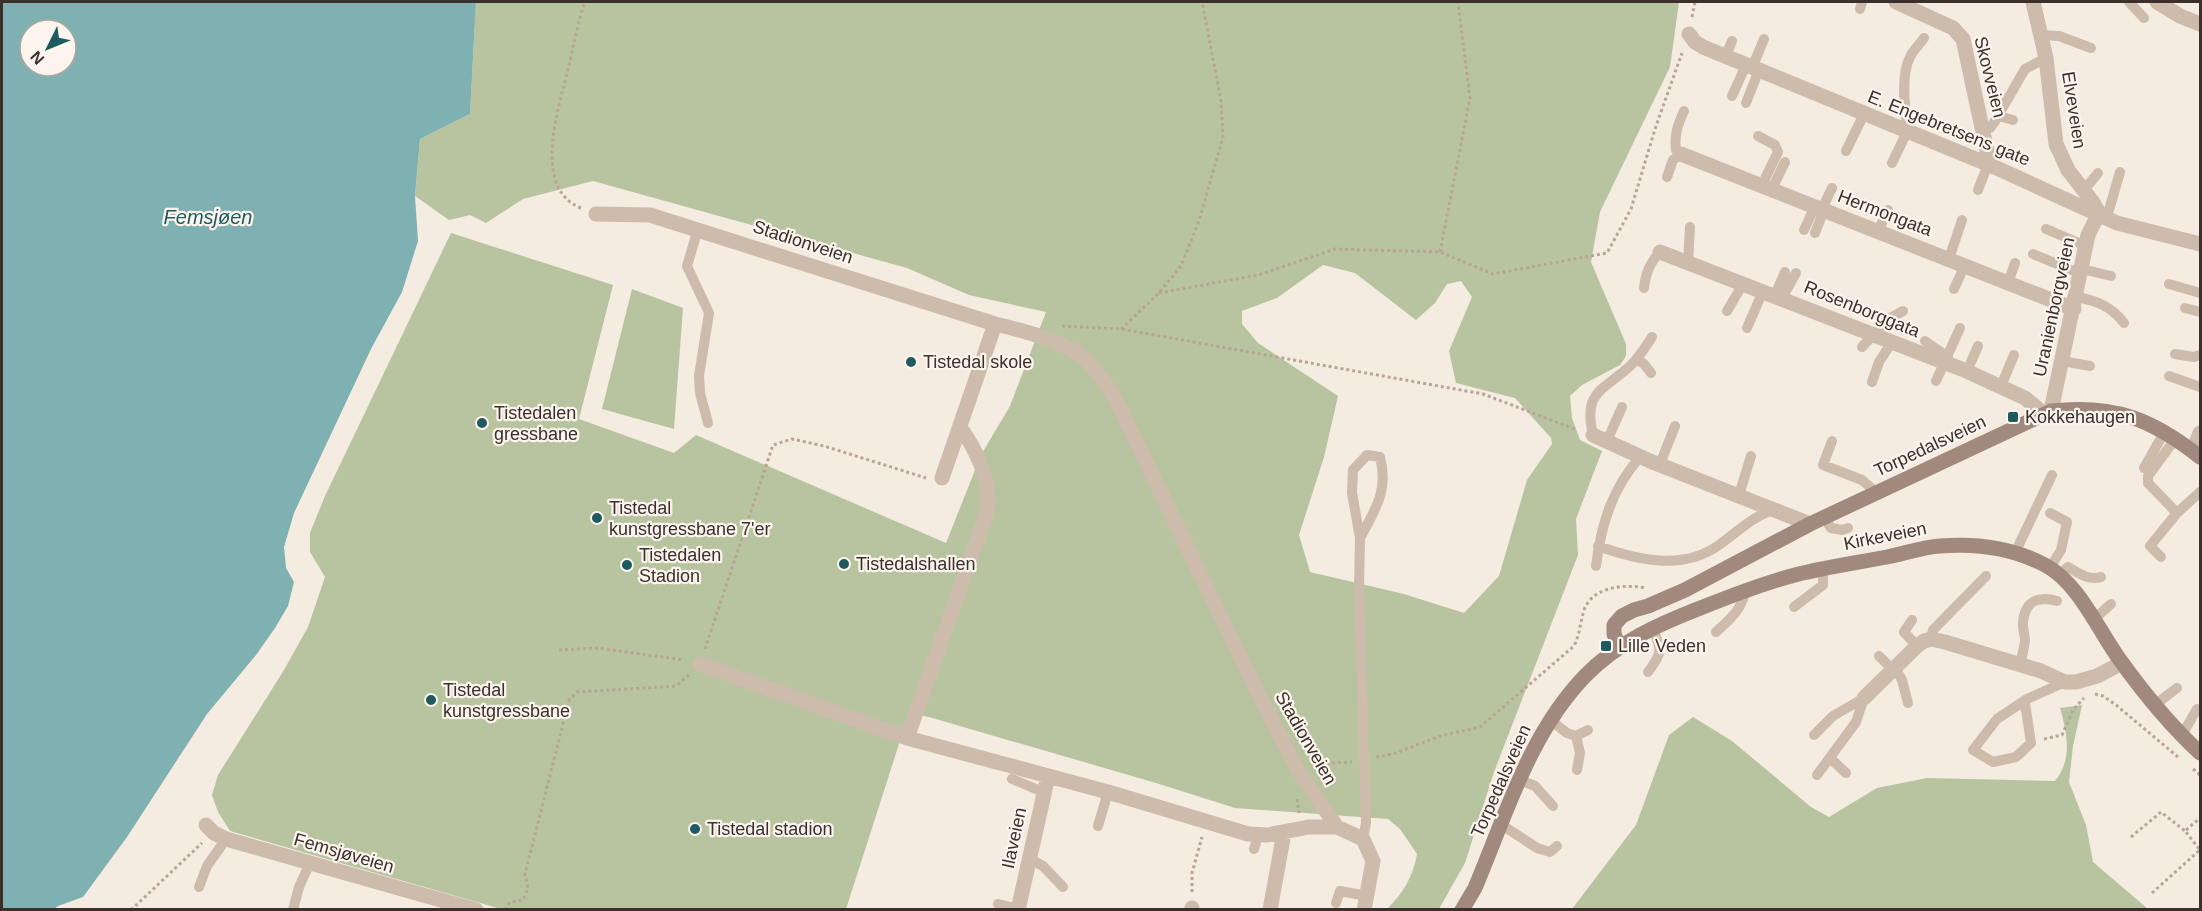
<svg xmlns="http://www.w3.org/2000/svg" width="2202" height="911" font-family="Helvetica,sans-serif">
  <rect width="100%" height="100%" fill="#f4ebe1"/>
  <path fill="#b8c4a0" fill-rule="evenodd" d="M476 2H1679L1670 67 1600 212 1591 262 1626 344V356L1620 365 1582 385 1570 396 1572 418 1580 440 1602 451 1576 519 1578 555 1494 772 1465 863 1439 909H1387C1403 893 1413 877 1417 854L1400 829 1388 819 1235 808 1156 783 929 717 909 713 846 909H501L230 831 218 812 212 795 218 775 284 670 308 627 325 577 310 552V533L325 496 451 233 613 285 579 419 674 453 696 435 946 543 981 455 1010 406 1046 312 969 295 907 268 593 181 523 199 486 223 470 215 449 220 415 196 420 139 470 114ZM1323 265 1355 273 1416 320 1435 303 1447 284 1461 281 1472 297 1449 351 1456 383 1515 398 1551 438 1552 444 1527 480 1499 576 1464 613 1404 594 1310 572 1299 535 1324 457 1338 396 1258 343 1242 324V311L1277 298Z
    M632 289 683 308 674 429 602 409Z
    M2082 705 2073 746 2069 782 2086 825 2093 862 2148 909H1572L1636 825 1669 735 1693 717 1732 741 1811 807 1829 817 1877 788 1927 778 2055 781C2073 759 2067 733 2060 708Z"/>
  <path fill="#7fb0b2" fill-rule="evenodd" d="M2 2H476L470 114 420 139 415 196 418 241 402 292 371 349 294 513 284 547 286 568 294 582 288 606 275 628 256 655 207 714 127 837 83 897 58 906 54 909H2ZM30 30H66V66H30Z"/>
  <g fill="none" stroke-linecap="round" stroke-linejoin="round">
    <path stroke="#b9a596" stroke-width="3" stroke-dasharray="3 3" stroke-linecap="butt" d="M1692 17 1695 2
      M581 208C532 189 558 110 567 73 573 49 577 25 585 2
      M1440 252 1470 98 1458 2
      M1159 293 1258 275 1335 249 1440 252 1493 274 1607 253 1631 209 1656 126 1682 53
      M1062 326 1121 329 1483 394 1577 430
      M1121 329 1159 293 1181 266 1199 221 1223 137 1221 100 1202 2
      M705 649 773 445 792 439 824 446 926 478
      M559 650 598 648 684 660
      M2095 694 2103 696 2116 705 2178 757
      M2044 739 2062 735 2073 710 2084 698
      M1376 757 1396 753 1440 736 1480 727 1574 646C1580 634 1580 623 1584 610 1593 586 1625 584 1646 588
      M1314 764 1352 762
      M2193 769 2200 775
      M1297 799 1299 813
      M2131 837 2161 812 2185 831
      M1192 892V873L1202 837
      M2152 893 2200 850 2185 831 2200 818
      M131 910 202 843
      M505 910 510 902 523 900 528 888 525 874 569 700 577 692 676 686 690 674"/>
    <path stroke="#cdbbac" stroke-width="10" d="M2129 2 2144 18
      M1860 9 1862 2
      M2041 35 2059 36 2091 48
      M1725 57 1732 41
      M1752 68 1764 39
      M1732 96 1746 65
      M1746 103 1759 70
      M1998 116 2013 120
      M1983 131 1990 128 1995 121 2025 69 2046 58
      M1908 132C1905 112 1900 76 1910 57 1913 50 1920 44 1924 38
      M1758 136 1775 145 1778 152 1762 185
      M1846 151 1864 114
      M1892 163 1907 132
      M1667 177 1673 160 1681 154 1676 150C1674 135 1678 124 1684 111
      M1772 189 1785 162
      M1978 190 1988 164
      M2084 190 2098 173
      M1822 209 1832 188
      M2107 217 2120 172
      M698 229 687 266 709 313 699 376 700 393 708 423
      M2046 229 2086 246
      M1804 230 1815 206
      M1878 231 1888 210
      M1815 233 1824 210
      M2033 254 2081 274
      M1949 259 1962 220
      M1688 263 1690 227
      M2082 269 2111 276
      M2008 283 2015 263
      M2169 284 2200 293
      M1644 288C1646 272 1650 263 1660 252
      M1954 289 1965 265
      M1775 295 1785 272
      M2077 297C2097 301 2111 306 2124 323
      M1782 298 1796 273
      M2185 308 2200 312
      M1727 311 1743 284
      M1747 328 1763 291
      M1876 336 1883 322 1903 311
      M1925 341 1948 357
      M1862 347 1873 335
      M2175 354 2194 357 2200 355
      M1637 359 1644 364 1651 373
      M2062 361 2090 366
      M1967 371 1978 346
      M2169 376 2200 387
      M1936 381 1960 328
      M1872 382 1879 362 1892 342
      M2001 386 2014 355
      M1593 435C1583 392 1602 391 1629 367 1638 359 1645 348 1652 337
      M2176 438 2148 476V483L2177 513
      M1607 441 1622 407
      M1832 441 1823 465 1862 480 1877 493
      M1660 464 1675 426
      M2144 468 2165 431
      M1739 495 1751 456
      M1824 517 1831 528 1842 530 1848 528
      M1360 538C1375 510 1389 490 1380 457L1367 455 1353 470 1352 493 1360 538 1359 590 1366 823 1363 839
      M1598 546C1637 560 1683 571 1719 545 1740 530 1749 519 1774 509
      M2015 553 2052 475
      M2161 557 2150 546 2177 513 2200 492
      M1596 566C1601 525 1612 488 1641 456
      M2050 568 2061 550 2067 522 2050 513
      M2059 575 2068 567C2078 573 2089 581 2101 577
      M1794 607 1823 585V569
      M1912 620 1904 632 1917 646
      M2093 620 2111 604
      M1716 632C1730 619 1742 610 1745 591
      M1931 639 1933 630 1986 576
      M1879 656 1893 670
      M2020 664C2022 657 2024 648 2025 641 2025 634 2022 628 2023 622 2025 600 2039 596 2057 601
      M1895 668 1902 680 1908 703
      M1648 672C1662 654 1663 649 1652 629
      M2027 699 2025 703 2031 743 2016 757 1993 762 1973 750 1997 719 2027 699 2065 682
      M2156 704 2177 688
      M1550 720 1567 733 1576 736 1588 730
      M1814 735 1833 716 1864 698
      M2182 735 2197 709
      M1576 736 1580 753 1577 770
      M1830 758 1846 773
      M1817 775 1856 722 1864 698
      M1012 779 1043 792
      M1520 780 1535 786 1553 806
      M1502 825 1537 848 1550 852 1557 846
      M1098 826 1108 792
      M1254 849 1259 834
      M1030 859 1043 866 1063 887
      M199 887 207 866 226 839
      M1336 903 1340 891 1367 896
      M998 904 1018 909
      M293 910 299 887 310 863"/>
    <path stroke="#cdbbac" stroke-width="15" d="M1896 2 1953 28 1963 39 1990 165
      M2033 2 2046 58 2056 144 2068 170 2092 201 2099 213 2088 235 2051 411
      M2157 2 2180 16 2200 24
      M1689 34 1695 42 1703 47 1990 165 2117 223 2200 244
      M1681 154 2074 309
      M596 214 650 215 995 324C1025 331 1068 341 1090 364 1101 375 1109 389 1117 402L1262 701 1298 770 1337 827
      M1660 252 1964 370 2025 398 2044 414
      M1593 435 1650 461 1810 524
      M2193 451 2200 433
      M942 478 995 324
      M700 664 907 738 1108 792 1248 834 1267 835 1309 827H1337L1363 839 1373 861 1364 910
      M1864 698 1917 646 1924 641 1931 639 1945 642 2041 671 2065 682H2076L2097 676 2122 663
      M907 738 987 512C992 482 977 451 960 427
      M206 825 214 833 226 839 476 910
      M1018 910 1048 776
      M1192 910V908
      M1270 910 1284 833"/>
    <path stroke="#a18a7d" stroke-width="15" d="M1619 646 1614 634V625L1622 616 1634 610 1648 606 1685 590 1810 524 2051 411C2114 404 2152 419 2200 457
      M1462 910 1475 888C1506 815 1529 734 1585 676 1618 642 1659 624 1703 607 1733 595 1764 583 1795 575 1826 567 1856 563 1887 557 1904 554 1922 547 1940 546 1976 543 2013 548 2045 565 2079 583 2098 630 2120 660 2143 692 2172 727 2200 753"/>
  </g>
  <g fill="#1f5a5e" stroke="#fbf5ee" stroke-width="2">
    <circle cx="911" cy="362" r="6"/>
    <rect x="2007" y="411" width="12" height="12" rx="3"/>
    <circle cx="482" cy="423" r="6"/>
    <circle cx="597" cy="518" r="6"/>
    <circle cx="844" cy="564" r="6"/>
    <circle cx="627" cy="565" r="6"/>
    <rect x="1600" y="640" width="12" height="12" rx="3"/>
    <circle cx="431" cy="700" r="6"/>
    <circle cx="695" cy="829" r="6"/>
  </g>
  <g text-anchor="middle" stroke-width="4.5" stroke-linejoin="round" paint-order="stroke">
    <g font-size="18" fill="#3b302b" stroke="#fbf5ee">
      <text transform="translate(1990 77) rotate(76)" y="6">Skovveien</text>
      <text transform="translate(2074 110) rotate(81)" y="6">Elveveien</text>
      <text transform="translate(1949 128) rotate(22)" y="6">E. Engebretsens gate</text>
      <text transform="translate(1885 213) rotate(21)" y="6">Hermongata</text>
      <text transform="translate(803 242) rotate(18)" y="6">Stadionveien</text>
      <text transform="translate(2054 307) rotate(-78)" y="6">Uranienborgveien</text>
      <text transform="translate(1862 309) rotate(22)" y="6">Rosenborggata</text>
      <text transform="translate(1930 446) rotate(-25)" y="6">Torpedalsveien</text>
      <text transform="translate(1885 536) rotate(-11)" y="6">Kirkeveien</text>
      <text transform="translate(1306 738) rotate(60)" y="6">Stadionveien</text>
      <text transform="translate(1501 781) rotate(-66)" y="6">Torpedalsveien</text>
      <text transform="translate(1014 838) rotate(-78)" y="6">Ilaveien</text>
      <text transform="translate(344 853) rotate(16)" y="6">Femsjøveien</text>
    </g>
    <g font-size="18" fill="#3b302b" stroke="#fbf5ee" text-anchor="start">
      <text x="923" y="368">Tistedal skole</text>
      <text x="494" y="419">Tistedalen<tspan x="494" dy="21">gressbane</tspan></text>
      <text x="2025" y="423">Kokkehaugen</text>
      <text x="609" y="514">Tistedal<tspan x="609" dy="21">kunstgressbane 7'er</tspan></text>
      <text x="639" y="561">Tistedalen<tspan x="639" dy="21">Stadion</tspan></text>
      <text x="856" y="570">Tistedalshallen</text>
      <text x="1618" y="652">Lille Veden</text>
      <text x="443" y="696">Tistedal<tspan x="443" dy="21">kunstgressbane</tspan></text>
      <text x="707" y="835">Tistedal stadion</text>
    </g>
    <g font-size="20" font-style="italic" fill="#1f5a5e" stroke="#fbf5ee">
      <text x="208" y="224">Femsjøen</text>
    </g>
  </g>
  <rect width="2202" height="911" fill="none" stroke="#3b302b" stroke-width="6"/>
  <g transform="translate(48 48) rotate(227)"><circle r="28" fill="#fbf5ee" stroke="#aea6a0" stroke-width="1.5"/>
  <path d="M0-4.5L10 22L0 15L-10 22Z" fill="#1f5a5e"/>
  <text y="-9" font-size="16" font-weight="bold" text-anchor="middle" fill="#3b302b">N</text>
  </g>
</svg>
